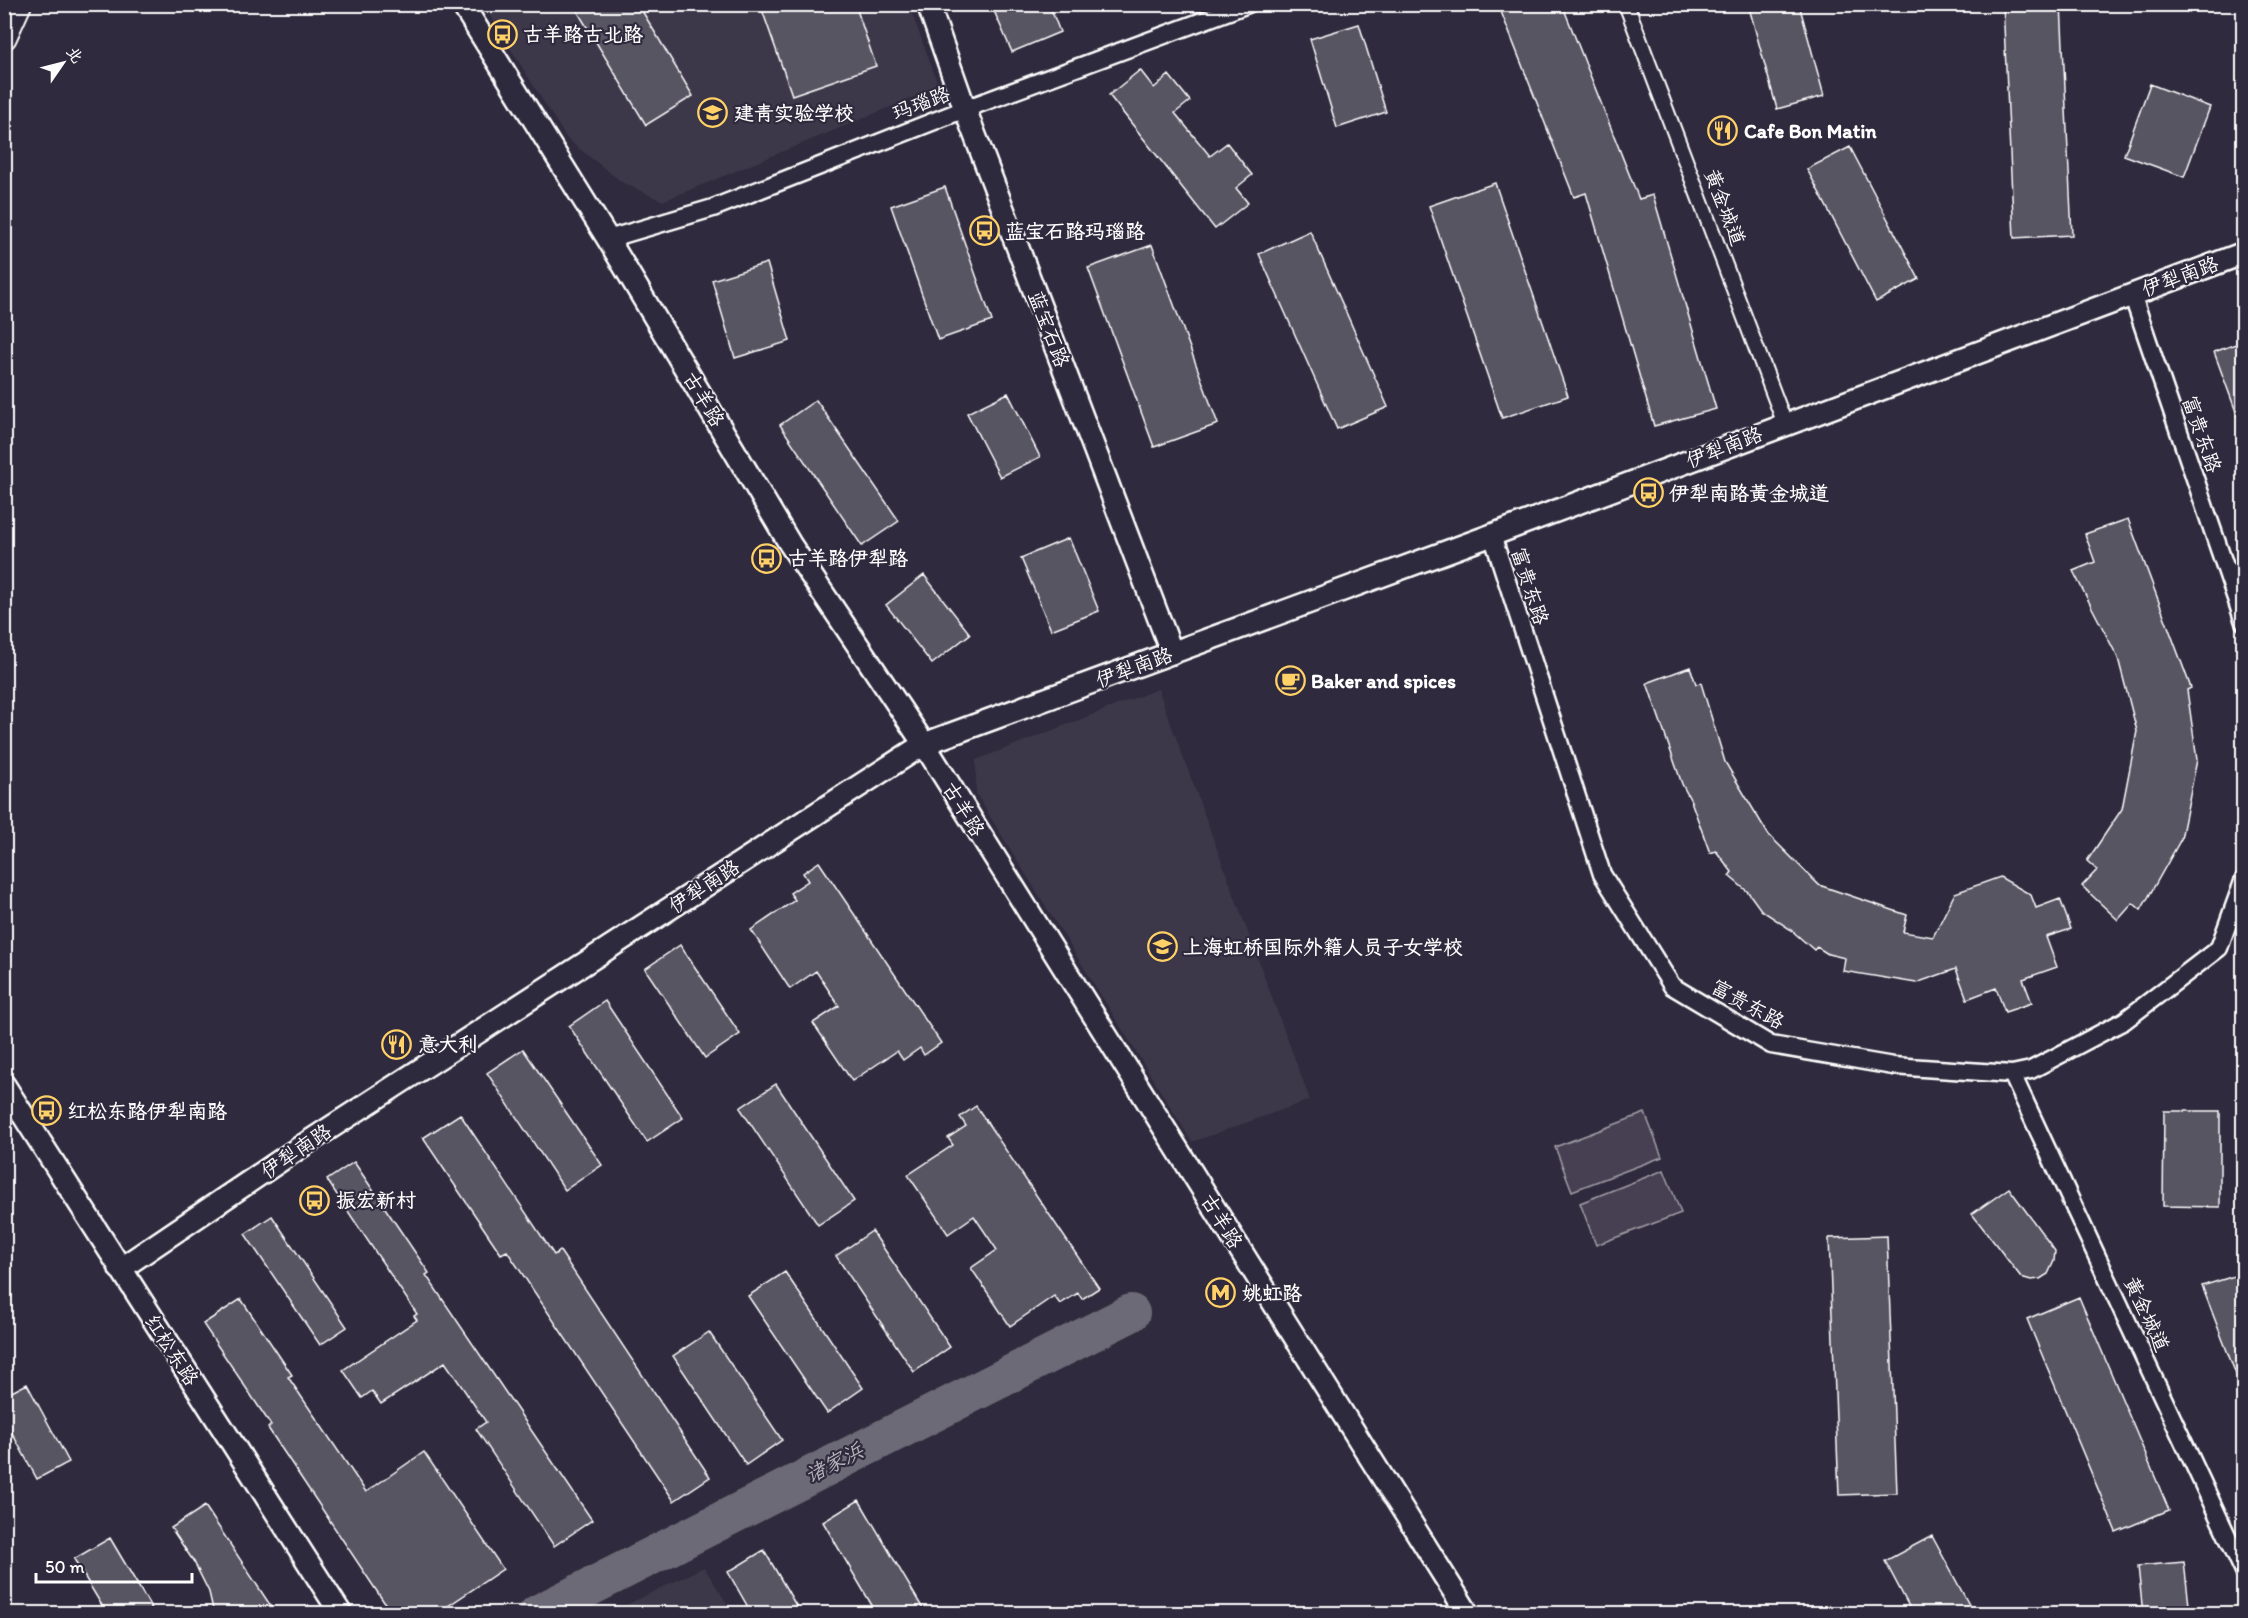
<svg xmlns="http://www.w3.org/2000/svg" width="2248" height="1618" font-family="Itim,'LXGW WenKai TC',sans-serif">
  <rect width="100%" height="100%" fill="#2f2a3d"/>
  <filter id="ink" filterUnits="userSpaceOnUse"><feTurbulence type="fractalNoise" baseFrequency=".0167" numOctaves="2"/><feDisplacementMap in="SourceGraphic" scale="12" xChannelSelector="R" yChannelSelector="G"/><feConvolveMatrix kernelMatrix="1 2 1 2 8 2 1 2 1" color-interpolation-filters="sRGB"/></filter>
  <g filter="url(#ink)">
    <path fill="#3c3749" d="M483 5H909L939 87 663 201 623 183 567 139Z
      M1158 689 1310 1100 1192 1142 976 794V760Z
      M704 1567 733 1613H610Z"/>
    <path fill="#464152" stroke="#a2a0a8" stroke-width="1.5" d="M1645 1113 1662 1157 1572 1191 1555 1147Z
      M1664 1170 1681 1213 1596 1245 1580 1203Z"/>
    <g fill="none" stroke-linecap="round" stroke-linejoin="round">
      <path stroke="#6d6a77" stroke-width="38" d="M537 1614 1131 1313"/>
    </g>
    <path fill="#595564" stroke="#fff" stroke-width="1.5" d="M573 4H638L693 96 646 125Z
      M760 4H855L876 66 792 95Z
      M991 4H1049L1060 32 1012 52Z
      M1498 4H1562L1639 199 1653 195 1716 409 1654 426 1586 193 1574 197Z
      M1748 4H1799L1824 96 1777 109Z
      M2003 4H2061L2072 235 2014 238Z
      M1359 24 1386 112 1337 128 1310 39Z
      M1140 70 1154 88 1169 75 1190 101 1175 113 1210 156 1227 143 1252 175 1236 188 1248 203 1215 229 1109 95Z
      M2150 84 2210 107 2184 177 2124 155Z
      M1850 147 1919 279 1876 302 1807 169Z
      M1495 183 1568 396 1502 418 1429 206Z
      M945 187 992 321 938 340 891 206Z
      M1310 231 1388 407 1337 429 1259 254Z
      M1152 245 1218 424 1154 447 1088 268Z
      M767 263 790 341 735 358 712 280Z
      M2244 341V428H2242L2214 352Z
      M1008 393 1040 457 1000 477 967 413Z
      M816 400 899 521 862 546 780 425Z
      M2128 519 2191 688 2187 690 2197 760 2181 839 2141 910 2133 903 2118 920 2082 886 2097 870 2087 861 2122 809 2137 731 2118 658 2073 571 2095 562 2085 534Z
      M1069 538 1099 611 1051 630 1021 558Z
      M924 575 970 634 932 664 886 605Z
      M1690 667 1696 684 1701 683 1725 762 1768 834 1819 885 1907 915 1903 932 1933 937 1955 893 2000 877 2031 895 2036 908 2060 899 2071 929 2046 937 2057 967 2023 979 2032 1003 2005 1012 1996 988 1967 999 1956 969 1916 983 1843 971 1845 958 1828 954 1817 947 1814 950 1790 929 1761 910 1748 892 1729 876 1732 872 1716 851 1710 853 1691 801 1682 784 1647 683Z
      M819 862 941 1043 924 1055 920 1048 903 1060 897 1051 852 1081 813 1023 839 1006 816 971 790 989 751 930 795 900 790 893 808 881 803 873Z
      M680 945 740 1034 705 1058 645 969Z
      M605 1001 683 1118 647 1142 569 1026Z
      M523 1049 602 1165 565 1190 487 1073Z
      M776 1084 854 1201 818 1225 740 1108Z
      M976 1106 1099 1288 1082 1299 1078 1293 1060 1304 1054 1296 1010 1326 971 1268 997 1250 974 1216 948 1234 908 1175 953 1145 948 1138 966 1126 960 1117Z
      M2164 1111H2220V1207L2163 1206Z
      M460 1114 554 1255 560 1251 710 1477 674 1501 507 1251 501 1254 423 1138Z
      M354 1162 429 1273 426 1275 592 1520 554 1546 476 1429 486 1422 445 1362 381 1404 372 1391 362 1398 343 1370 417 1320 414 1316 417 1314 327 1180Z
      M2009 1188 2055 1251 2054 1261 2048 1274 2040 1279 2031 1280 2021 1277 1972 1214Z
      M272 1216 347 1327 320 1345 245 1234Z
      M872 1231 950 1347 914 1372 836 1256Z
      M1887 1236 1897 1493 1839 1495 1829 1238Z
      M785 1272 863 1388 827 1413 748 1296Z
      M2244 1273V1389L2242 1390 2202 1286Z
      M2079 1297 2169 1510 2116 1532 2027 1319Z
      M241 1299 292 1375 288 1377 366 1492 424 1452 503 1569 436 1614H392L268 1428 271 1425 203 1324Z
      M709 1332 782 1440 746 1465 673 1356Z
      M27 1384 69 1462 37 1479 4 1418V1396Z
      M859 1500 926 1614H877L823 1522Z
      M205 1506 276 1614H214L209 1592 194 1562 171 1528Z
      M1932 1536 1974 1614H1913L1885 1561Z
      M110 1538 155 1614H107L74 1559Z
      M764 1550 801 1614H752L728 1572Z
      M2184 1562 2190 1614H2143L2138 1566Z"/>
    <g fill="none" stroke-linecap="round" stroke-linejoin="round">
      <defs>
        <path id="pedestrian" d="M1626 4 1785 424"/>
        <path id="minor" d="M608 239 713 208 965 109 1248 4
          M2132 294 2244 622
          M1492 535 1602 874 1672 986 1771 1045 1893 1066 2012 1074 2031 1070 2124 1021 2219 948 2244 879
          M2012 1074 2244 1572"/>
        <path id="tertiary" d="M462 4 608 239 790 544 924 744 1468 1614
          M928 4 965 109 1172 653
          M4 1085 341 1614
          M120 1269 296 1150 924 744 1492 535 2244 253"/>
        <path id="secondary" d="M4 37 19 4"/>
      </defs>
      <use href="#pedestrian" stroke="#fff" stroke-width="18"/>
      <use href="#minor" stroke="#fff" stroke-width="21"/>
      <use href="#tertiary" stroke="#fff" stroke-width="26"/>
      <use href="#secondary" stroke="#fff" stroke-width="28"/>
      <use href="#pedestrian" stroke="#2f2a3d" stroke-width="14"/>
      <use href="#minor" stroke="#2f2a3d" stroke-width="16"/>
      <use href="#tertiary" stroke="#2f2a3d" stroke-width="21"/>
      <use href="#secondary" stroke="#2f2a3d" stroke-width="24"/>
    </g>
  </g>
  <defs>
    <symbol id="bus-ring" viewBox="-11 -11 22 22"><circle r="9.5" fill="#2f2a3d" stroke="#ffd166" stroke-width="1.5"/><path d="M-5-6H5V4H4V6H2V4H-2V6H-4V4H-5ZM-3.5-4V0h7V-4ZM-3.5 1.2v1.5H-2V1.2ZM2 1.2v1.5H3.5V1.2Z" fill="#ffd166"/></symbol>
    <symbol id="school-ring" viewBox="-11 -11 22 22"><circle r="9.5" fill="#2f2a3d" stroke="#ffd166" stroke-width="1.5"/><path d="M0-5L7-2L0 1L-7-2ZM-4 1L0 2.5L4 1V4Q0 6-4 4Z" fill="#ffd166"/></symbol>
    <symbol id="restaurant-ring" viewBox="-11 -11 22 22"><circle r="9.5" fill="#2f2a3d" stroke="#ffd166" stroke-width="1.5"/><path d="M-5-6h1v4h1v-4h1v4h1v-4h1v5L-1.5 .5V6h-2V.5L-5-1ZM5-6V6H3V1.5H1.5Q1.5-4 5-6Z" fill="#ffd166"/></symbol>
    <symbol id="cafe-ring" viewBox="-11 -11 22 22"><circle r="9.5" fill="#2f2a3d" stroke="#ffd166" stroke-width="1.5"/><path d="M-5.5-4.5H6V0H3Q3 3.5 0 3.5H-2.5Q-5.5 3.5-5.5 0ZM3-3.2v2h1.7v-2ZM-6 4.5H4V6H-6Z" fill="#ffd166"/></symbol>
    <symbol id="metro-ring" viewBox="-11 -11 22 22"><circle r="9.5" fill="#2f2a3d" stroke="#ffd166" stroke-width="1.5"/><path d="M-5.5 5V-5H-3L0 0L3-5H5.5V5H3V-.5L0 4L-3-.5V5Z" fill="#ffd166"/></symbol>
  </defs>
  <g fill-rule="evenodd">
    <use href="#bus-ring" x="486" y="18" width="33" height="33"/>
    <use href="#school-ring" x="696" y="96" width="33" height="33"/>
    <use href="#restaurant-ring" x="1706" y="114" width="33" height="33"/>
    <use href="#bus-ring" x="968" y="214" width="33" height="33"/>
    <use href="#bus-ring" x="1632" y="476" width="33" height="33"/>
    <use href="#bus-ring" x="750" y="542" width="33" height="33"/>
    <use href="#cafe-ring" x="1274" y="664" width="33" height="33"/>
    <use href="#school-ring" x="1146" y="930" width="33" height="33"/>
    <use href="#restaurant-ring" x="380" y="1028" width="33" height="33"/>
    <use href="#bus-ring" x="30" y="1094" width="33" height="33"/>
    <use href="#bus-ring" x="298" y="1184" width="33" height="33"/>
    <use href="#metro-ring" x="1204" y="1276" width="33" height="33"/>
  </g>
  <g text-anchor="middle" stroke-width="4.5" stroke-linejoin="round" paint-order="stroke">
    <g font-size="20" font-weight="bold" fill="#fff" stroke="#2f2a3d" text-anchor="start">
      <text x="523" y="41">古羊路古北路</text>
      <text x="734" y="120">建青实验学校</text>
      <text x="1744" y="138">Cafe Bon Matin</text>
      <text x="1005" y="238">蓝宝石路玛瑙路</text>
      <text x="1669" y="500">伊犁南路黄金城道</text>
      <text x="788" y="565">古羊路伊犁路</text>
      <text x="1311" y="688">Baker and spices</text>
      <text x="1183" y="954">上海虹桥国际外籍人员子女学校</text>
      <text x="418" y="1051">意大利</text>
      <text x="67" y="1118">红松东路伊犁南路</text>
      <text x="336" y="1207">振宏新村</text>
      <text x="1242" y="1300">姚虹路</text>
    </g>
    <g font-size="20" fill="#fff" stroke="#2f2a3d">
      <text transform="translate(921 103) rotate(-21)" y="7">玛瑙路</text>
      <text transform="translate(1725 207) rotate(69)" y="7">黄金城道</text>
      <text transform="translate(2180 276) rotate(-20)" y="7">伊犁南路</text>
      <text transform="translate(1049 329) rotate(69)" y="7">蓝宝石路</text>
      <text transform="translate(704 399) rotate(59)" y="7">古羊路</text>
      <text transform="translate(2202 434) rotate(71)" y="7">富贵东路</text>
      <text transform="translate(1724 447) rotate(-21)" y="7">伊犁南路</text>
      <text transform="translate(1530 586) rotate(72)" y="7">富贵东路</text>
      <text transform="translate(1134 667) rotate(-20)" y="7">伊犁南路</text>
      <text transform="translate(964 809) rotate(58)" y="7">古羊路</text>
      <text transform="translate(704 886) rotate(-33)" y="7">伊犁南路</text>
      <text transform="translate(1748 1004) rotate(29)" y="7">富贵东路</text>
      <text transform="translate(296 1151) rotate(-34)" y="7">伊犁南路</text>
      <text transform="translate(1222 1221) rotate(58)" y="7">古羊路</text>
      <text transform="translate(2147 1314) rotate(65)" y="7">黄金城道</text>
      <text transform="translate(172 1350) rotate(57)" y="7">红松东路</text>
    </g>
    <g font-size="21" font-style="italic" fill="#b6b4bb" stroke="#2f2a3d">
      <text transform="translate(834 1463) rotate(-27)" y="7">诸家浜</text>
    </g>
  </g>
  <rect width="2248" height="1618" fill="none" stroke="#2f2a3d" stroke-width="24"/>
  <rect x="12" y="12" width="2224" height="1594" fill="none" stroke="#fff" stroke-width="2" filter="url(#ink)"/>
  <g transform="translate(63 63) rotate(55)" stroke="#2f2a3d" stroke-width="4.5" paint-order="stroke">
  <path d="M0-4.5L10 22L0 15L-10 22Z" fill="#ffffff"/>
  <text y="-9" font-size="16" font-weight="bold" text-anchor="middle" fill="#ffffff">北</text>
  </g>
  <path d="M36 1573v9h156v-9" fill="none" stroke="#ffffff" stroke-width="3"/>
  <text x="45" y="1573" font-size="18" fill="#ffffff" stroke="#2f2a3d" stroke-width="4.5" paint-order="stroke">50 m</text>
</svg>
